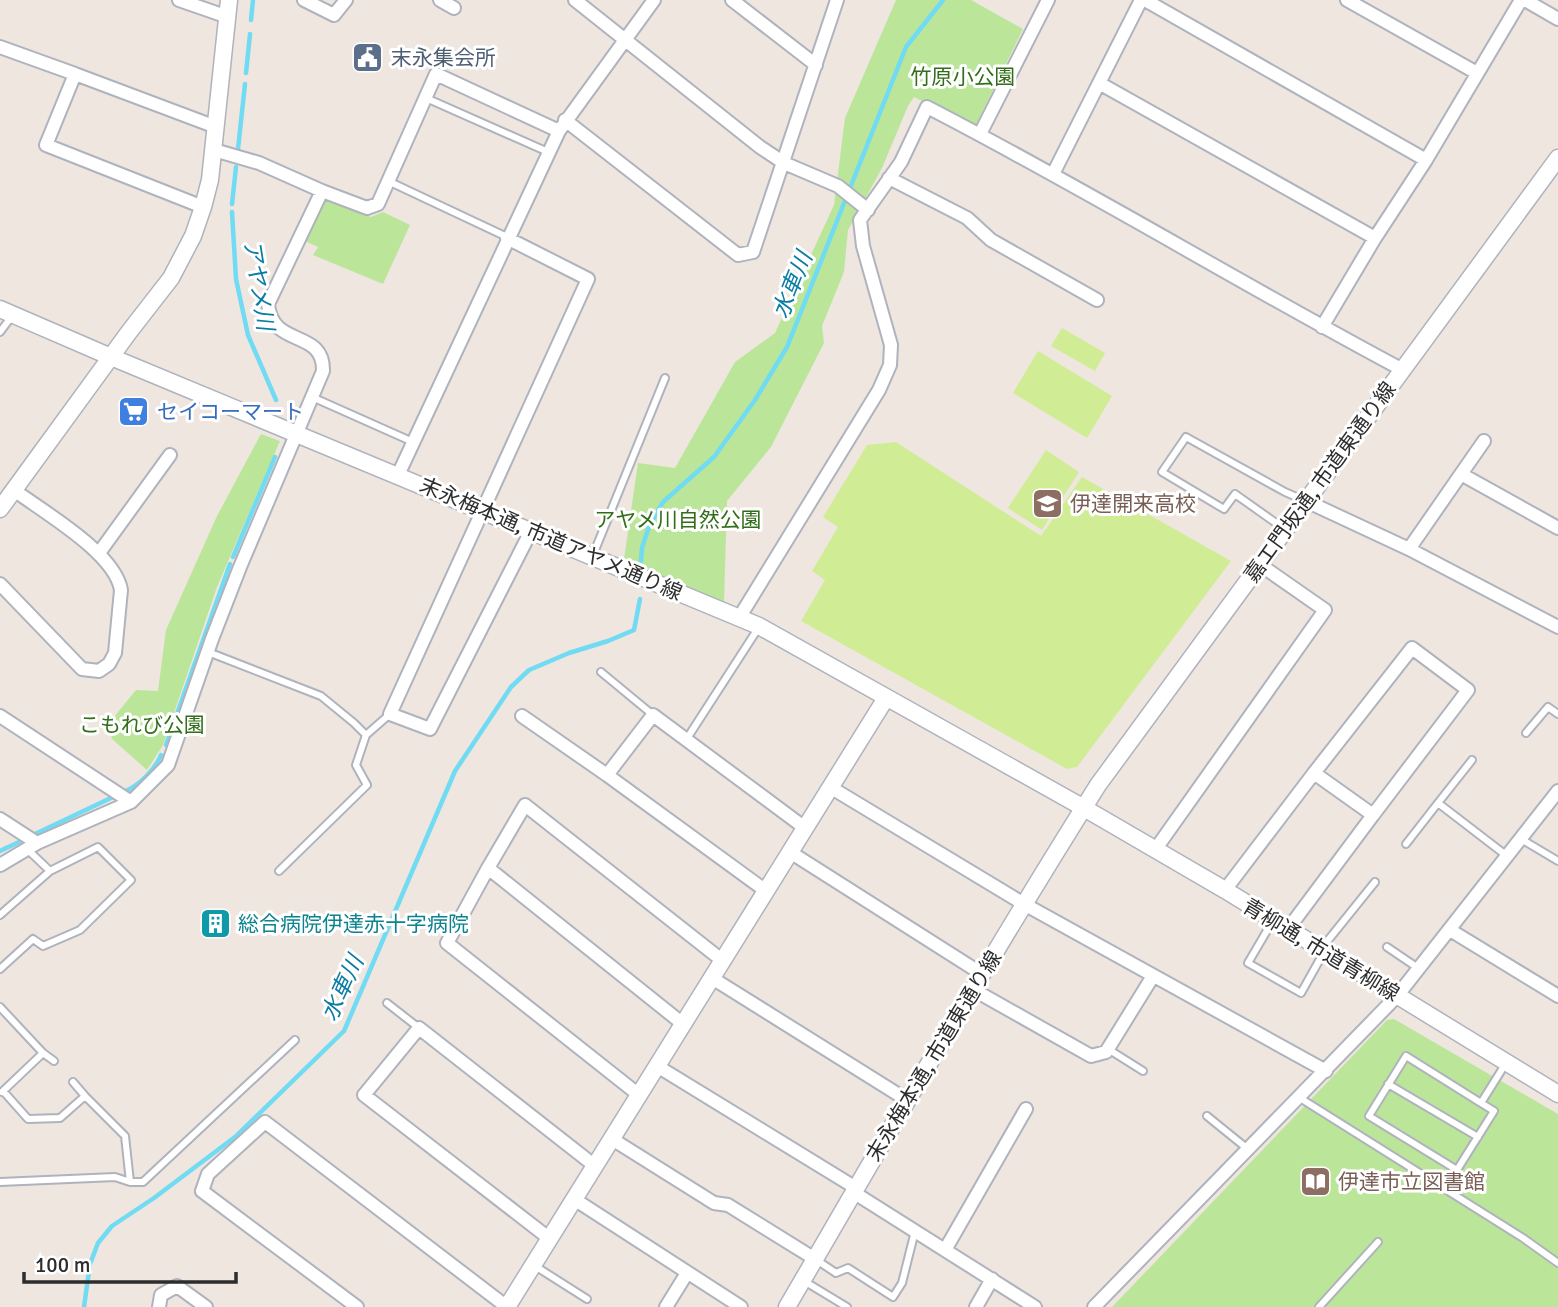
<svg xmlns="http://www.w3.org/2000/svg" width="1558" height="1307" font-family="Signika,'Noto Sans JP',sans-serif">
  <rect width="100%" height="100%" fill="#eee6df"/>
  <path fill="#bbe69a" d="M896 0H971L1023 29 975 127 914 97 908 106 882 168 848 230 844 272 822 326 824 343 771 447 727 501 724 603 624 559 638 463 675 468 735 362 775 333 834 205 845 118Z
    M329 200 371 217 383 212 410 225 383 284 313 255 318 247 305 241 322 203Z
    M261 434 280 441 217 587 163 745 147 770 111 738 115 731 109 723 136 690 158 691 166 630 217 516Z
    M1394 1019 1558 1114V1307H1112L1387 1020Z"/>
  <path fill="#d0ed96" d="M1062 328 1105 353 1095 371 1051 346Z
    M1038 351 1112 396 1087 438 1013 393Z
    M896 442 1041 536 1082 477 1231 561 1077 767 1067 769 801 621 825 580 812 571 838 527 823 517 867 445Z
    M1046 450 1079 472 1042 530 1008 508Z"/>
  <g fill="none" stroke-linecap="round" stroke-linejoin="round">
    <path stroke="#70dbf2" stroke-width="4.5" d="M251 20 253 0
      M246 73 250 34
      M238 149 245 84
      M232 204 236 167
      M232 212 236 279 248 335 276 400
      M233 557 275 457
      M641 561 642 548 649 526 663 502 714 457 755 400 787 347 906 47 943 0
      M166 745 230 564
      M126 791C140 784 155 770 161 755
      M35 834 113 797
      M0 851 19 842
      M84 1307 90 1264 98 1243 112 1226 154 1198 235 1137 344 1031 455 771 511 687 529 670 569 653 608 641 634 630 640 599"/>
    <defs>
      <path id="service" d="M426 98 548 152
        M388 181 507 237
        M0 332 12 316
        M312 397 413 442
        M1283 528 1235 494 1224 509 1162 472 1186 437 1285 492 1306 501
        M593 555 665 378
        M208 652 321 696 354 723 366 735 356 765 367 785 279 871
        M601 672 653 715
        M1526 733 1548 707 1558 714
        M366 735 390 714
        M686 740 759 627
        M1472 760 1438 803 1507 856
        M1521 839 1558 861
        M1406 844 1438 803
        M0 915 50 871 27 849
        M1272 922 1248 963 1301 993 1324 952
        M1387 947 1418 968
        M1321 949 1375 882
        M0 969 33 939 43 946 80 930 131 880 98 847 50 871
        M387 1003 419 1028
        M0 1007 43 1053 54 1061
        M1108 1049 1143 1071
        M1388 1084 1478 1137
        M2 1092 43 1053
        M4 1092 28 1119 60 1118 85 1096 73 1082
        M85 1096 125 1136 130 1182
        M1300 1098 1523 1238 1558 1263
        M1481 1103 1494 1111 1457 1170 1369 1116 1406 1056 1481 1103 1506 1063
        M1207 1116 1249 1150
        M0 1182 115 1177 130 1182H143L295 1040
        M815 1259 836 1273 848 1268 893 1297 902 1283 915 1231
        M535 1266 587 1299
        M804 1281 847 1307
        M1319 1307 1378 1242"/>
      <path id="minor" d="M179 0 228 17
        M304 0 334 15 346 0
        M440 0 454 8
        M575 0 760 147 784 163 838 186 868 210
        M732 0 816 65
        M1145 0 1426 160
        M1347 0 1477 73
        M1525 0 1558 19
        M0 47 75 74
        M1099 83 1375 238
        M565 120 738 255 753 252 837 0
        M980 134 1048 0
        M214 150 259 163 322 191
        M1053 174 1141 0
        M889 178 967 218 991 240 1097 300
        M203 207 46 145 75 74 216 127
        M507 238 588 279 390 714 430 729 531 531
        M1322 327 1375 238 1426 160 1521 0
        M1461 474 1484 441
        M398 475 559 131 654 0
        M1306 501 1409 549 1558 627
        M1409 549 1461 474 1558 528
        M99 553 170 455
        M0 584 82 669 99 671 109 664 115 653 121 590C115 553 45 513 14 490
        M739 618 879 390 890 365 891 345 863 246 860 220 901 162 927 107C1088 190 1243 285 1403 370
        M0 716 131 802
        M522 716 607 775 766 891
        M1314 773 1412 648 1468 690 1373 815
        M607 775 653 715 805 828
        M830 787 1024 904 1326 1071
        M0 819 37 843
        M1155 850 1325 610 1259 564
        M790 852 982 974
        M0 865 37 843 131 802 168 765 212 639 240 567 323 371C324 328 272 349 268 304L322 191 367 208 378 204 436 74 559 131
        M488 868 447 943 639 1095
        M1225 890 1314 773 1373 815 1288 929
        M1450 930 1558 996
        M712 978 907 1100
        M974 990 1091 1056 1106 1052 1153 976
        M683 1024 488 868 525 805 723 961
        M657 1066 856 1188
        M612 1139 714 1203 728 1205 815 1259
        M853 1192 1035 1307
        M574 1199 741 1307
        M550 1239 364 1095 419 1028 595 1166
        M945 1250 1026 1109
        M159 1307 161 1295 177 1286 206 1307
        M357 1307 202 1191 208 1174 265 1122 507 1307
        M666 1307 687 1273
        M976 1307 992 1279
        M1094 1307 1397 996 1558 791"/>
      <path id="tertiary" d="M0 309 111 357 759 626 1084 808 1225 890 1558 1094
        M0 509 129 332 171 278 193 236 203 207 210 180 229 0
        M507 1307 886 698
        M787 1307C889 1132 990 956 1098 785L1558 158"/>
    </defs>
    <use href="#service" stroke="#afb3bd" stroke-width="10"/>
    <use href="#minor" stroke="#afb3bd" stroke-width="16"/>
    <use href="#tertiary" stroke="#afb3bd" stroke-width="19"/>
    <use href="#service" stroke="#fff" stroke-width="6"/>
    <use href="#minor" stroke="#fff" stroke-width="12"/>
    <use href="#tertiary" stroke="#fff" stroke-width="16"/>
  </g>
  <defs>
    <symbol id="civic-square" viewBox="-11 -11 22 22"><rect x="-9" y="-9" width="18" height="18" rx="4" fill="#5c6f8a" stroke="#fff"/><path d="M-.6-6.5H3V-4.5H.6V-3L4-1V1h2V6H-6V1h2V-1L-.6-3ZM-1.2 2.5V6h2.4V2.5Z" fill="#fff"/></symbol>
    <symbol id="supermarket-square" viewBox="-11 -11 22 22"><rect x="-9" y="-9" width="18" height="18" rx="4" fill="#3f7fe0" stroke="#fff"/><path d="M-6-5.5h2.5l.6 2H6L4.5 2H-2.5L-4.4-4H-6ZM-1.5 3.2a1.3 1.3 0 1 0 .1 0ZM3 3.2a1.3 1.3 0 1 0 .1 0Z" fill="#fff"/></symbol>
    <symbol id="school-square" viewBox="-11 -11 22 22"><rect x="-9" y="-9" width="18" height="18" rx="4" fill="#8d6e63" stroke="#fff"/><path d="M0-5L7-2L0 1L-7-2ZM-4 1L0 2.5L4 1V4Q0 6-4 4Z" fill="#fff"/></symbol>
    <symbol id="building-square" viewBox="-11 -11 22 22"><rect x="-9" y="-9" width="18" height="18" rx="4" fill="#0f9aa8" stroke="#fff"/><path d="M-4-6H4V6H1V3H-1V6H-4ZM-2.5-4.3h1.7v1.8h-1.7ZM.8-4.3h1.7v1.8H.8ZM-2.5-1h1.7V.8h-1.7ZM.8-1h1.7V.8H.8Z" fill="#fff"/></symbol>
    <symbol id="library-square" viewBox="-11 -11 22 22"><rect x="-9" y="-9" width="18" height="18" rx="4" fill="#8d6e63" stroke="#fff"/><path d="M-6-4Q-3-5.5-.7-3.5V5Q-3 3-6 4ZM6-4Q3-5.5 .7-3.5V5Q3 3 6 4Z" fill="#fff"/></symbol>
  </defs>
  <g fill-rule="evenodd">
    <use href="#civic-square" x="350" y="40" width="35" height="35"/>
    <use href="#supermarket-square" x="116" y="394" width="35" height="35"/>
    <use href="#school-square" x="1030" y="486" width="35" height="35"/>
    <use href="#building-square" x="198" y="906" width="35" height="35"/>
    <use href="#library-square" x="1298" y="1164" width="35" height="35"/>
  </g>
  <g text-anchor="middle" stroke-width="6" stroke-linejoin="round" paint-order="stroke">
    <g font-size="21" fill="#4e5e75" stroke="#fff" text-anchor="start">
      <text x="391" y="65">末永集会所</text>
    </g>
    <g font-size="21" fill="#326e19" stroke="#fff">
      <text x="963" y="84">竹原小公園</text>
      <text x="678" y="527">アヤメ川自然公園</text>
      <text x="142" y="732">こもれび公園</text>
    </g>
    <g font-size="21" fill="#366cbe" stroke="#fff" text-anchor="start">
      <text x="157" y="419">セイコーマート</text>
    </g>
    <g font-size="21" fill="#2d2d2d" stroke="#fff">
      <text transform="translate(1320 482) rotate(-54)" y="7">嘉エ門坂通, 市道東通り線</text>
      <text transform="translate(551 539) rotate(23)" y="7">末永梅本通, 市道アヤメ通り線</text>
      <text transform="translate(1321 950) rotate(31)" y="7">青柳通, 市道青柳線</text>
      <text transform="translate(934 1056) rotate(-59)" y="7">末永梅本通, 市道東通り線</text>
    </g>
    <g font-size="21" fill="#785e54" stroke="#fff" text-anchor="start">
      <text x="1070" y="511">伊達開来高校</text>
      <text x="1338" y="1189">伊達市立図書館</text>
    </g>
    <g font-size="21" fill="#0d838f" stroke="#fff" text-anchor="start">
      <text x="238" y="931">総合病院伊達赤十字病院</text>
    </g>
    <g font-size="23" font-style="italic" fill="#0a7da4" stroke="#fff">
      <text transform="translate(259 285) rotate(81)" y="8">アヤメ川</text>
      <text transform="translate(792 285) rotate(-68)" y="8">水車川</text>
      <text transform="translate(342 988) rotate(-65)" y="8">水車川</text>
    </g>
  </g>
  <path d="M24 1272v10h212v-10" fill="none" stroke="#2d2d2d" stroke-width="3.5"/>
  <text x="35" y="1272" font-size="21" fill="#2d2d2d" stroke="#ffffff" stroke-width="5" paint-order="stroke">100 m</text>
</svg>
